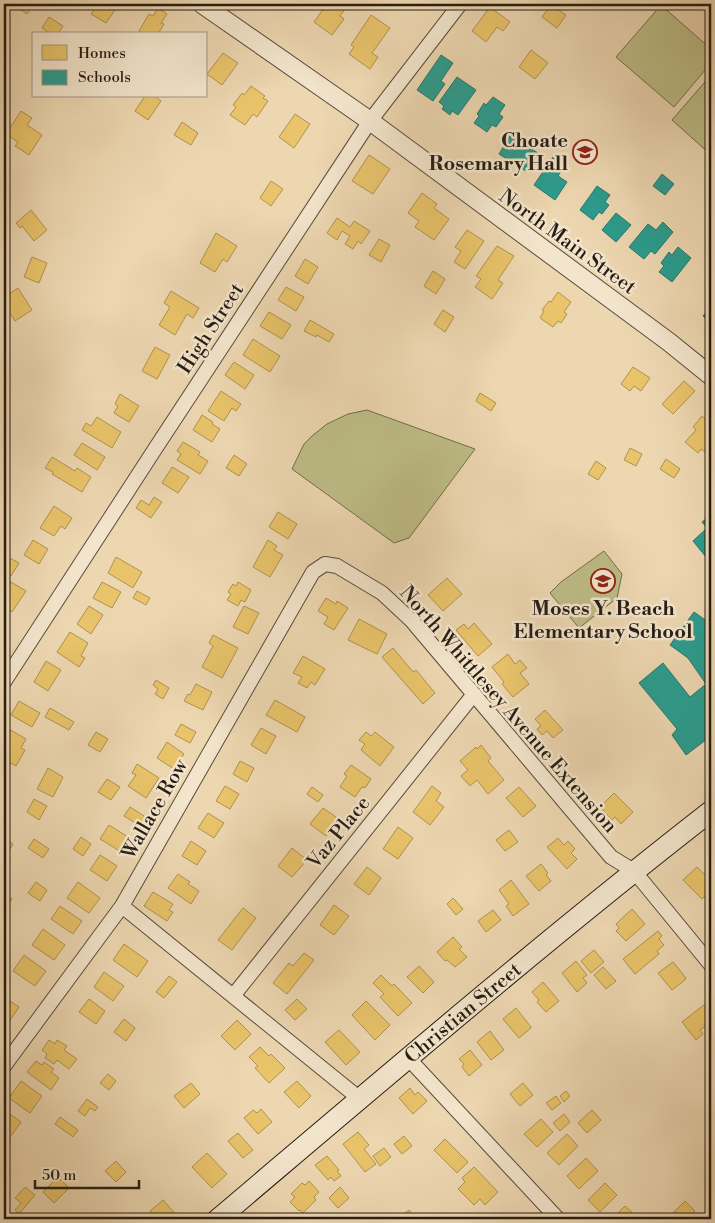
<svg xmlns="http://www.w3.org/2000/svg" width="715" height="1223" font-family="'Libre Bodoni',serif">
  <rect width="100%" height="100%" fill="#edd7b1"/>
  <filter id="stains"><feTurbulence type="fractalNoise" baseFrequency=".004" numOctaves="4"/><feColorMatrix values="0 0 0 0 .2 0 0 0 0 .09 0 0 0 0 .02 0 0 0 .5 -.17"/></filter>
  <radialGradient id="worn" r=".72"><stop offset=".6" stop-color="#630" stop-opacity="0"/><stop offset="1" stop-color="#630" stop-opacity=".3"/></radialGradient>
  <path fill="#bebd87" stroke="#726d4e" d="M661 5 711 49V63L674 107 616 57Z
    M711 75V155L672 120Z
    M367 410 475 449 409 538 394 543 292 469 304 444 312 436 327 424 348 414Z
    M604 551 622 574 617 598 579 628 550 593 561 582Z"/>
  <path fill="#e9c46a" stroke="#ae9250" d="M16 4H34L27 14 15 6Z
    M98 4H119L106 23 91 14Z
    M327 4H349L340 16 344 19 332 35 314 22Z
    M551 5 566 15 557 28 542 17Z
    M490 7 510 22 503 31 497 27 486 42 472 31Z
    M158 8 167 14 161 23 164 24 158 34H143L139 31 149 14 153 16Z
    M371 15 390 28 372 53 378 57 370 69 349 54 354 47 351 45Z
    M49 17 63 26 58 34H51L42 28Z
    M531 50 548 63 535 79 519 67Z
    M223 53 238 63 222 85 207 74Z
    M251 86 265 96 263 98 268 101 257 117 253 114 245 125 230 115 236 107 233 105 242 93 244 95Z
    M145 96H155L161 101 148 120 135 111Z
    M21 111 32 118 27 125 42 135 29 155 15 146 18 142 6 134Z
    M295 114 310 124 294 148 279 137Z
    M182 122 198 133 191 145 174 135Z
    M369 155 390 169 373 194 352 181Z
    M271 181 283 189 271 206 260 198Z
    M422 193 437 204 434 208 449 219 434 240 415 227 419 221 408 213Z
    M31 210 47 230 34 241 22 226 20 228 16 223Z
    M337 218 350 227 354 221 370 231 361 244 358 241 353 249 345 244 350 236 342 231 337 240 327 233Z
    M467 230 484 241 465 269 454 262 461 251 455 247Z
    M216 233 237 246 227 262 223 259 215 272 200 263Z
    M379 239 390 245 381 262 369 255Z
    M497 246 514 256 498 280 503 283 492 299 475 287 481 279 476 276Z
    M32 257 47 263 39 283 24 277Z
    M305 259 318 267 308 284 295 276Z
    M433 271 445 279 436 294 424 286Z
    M286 287 304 297 296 311 278 300Z
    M18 288 32 310 15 321 4 304V297Z
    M171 291 199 308 193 318 187 314 175 335 159 325 170 307 164 303Z
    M558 292 571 302 564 312 567 314 561 323 558 321 553 327 540 318 544 311 542 310 549 301 551 302Z
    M443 310 454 317 445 332 434 324Z
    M269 312 291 325 282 339 260 326Z
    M310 320 334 334 329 342 317 335 316 337 304 331Z
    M253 339 280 356 270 372 243 355Z
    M155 347 170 355 157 379 142 371Z
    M234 362 254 375 245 389 225 375Z
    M633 367 650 378 641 391 634 386 630 391 621 384Z
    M684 381 695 391 673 414 662 404Z
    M221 391 241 404 236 411 232 408 224 421 208 411Z
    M480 393 496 403 491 411 476 401Z
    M120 394 139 406 129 422 114 413 118 406 115 404Z
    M711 411V446L706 453 701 449 698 453 685 442 696 430 693 427 702 416 705 419Z
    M202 415 213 422 212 424 220 429 212 442 193 430Z
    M97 417 121 432 112 448 82 430 86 423 91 426Z
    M183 442 200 452 198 455 208 461 200 474 177 460 181 454 177 451Z
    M82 443 105 457 97 470 74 455Z
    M630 448 642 454 636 466 624 460Z
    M234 455 247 464 239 476 226 468Z
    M52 457 75 471 77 468 91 477 82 492 52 474 53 472 45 468Z
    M666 459 680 469 674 478 660 469Z
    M596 461 606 468 598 480 588 474Z
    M172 467 189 477 178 493 162 483Z
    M154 497 162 502 151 518 136 508 141 500 149 505Z
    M4 501 8 504 4 511Z
    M54 506 72 518 65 529 61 526 54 536 40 528Z
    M278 512 297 524 288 539 269 527Z
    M33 540 48 549 39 564 24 555Z
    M268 540 277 546 274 550 283 555 270 577 253 567Z
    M6 556 19 563 11 576 4 572V561Z
    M116 557 142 572 133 588 108 573Z
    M447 578 462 594 443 611 428 595Z
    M11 582 26 591 12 612 4 607V587L7 589Z
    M102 582 121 592 112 608 93 598Z
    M238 582 251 590 245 602 241 600 238 606 227 600 231 594 228 592 233 584 236 586Z
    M137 591 150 598 146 605 133 598Z
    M326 598 336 604 337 601 348 608 334 630 324 624 328 617 318 611Z
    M89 606 103 615 91 634 77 624Z
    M244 606 259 613 248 634 233 627Z
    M359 619 387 634 377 654 348 640Z
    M474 623 492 644 478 656 456 630 464 624 468 629Z
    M70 632 88 643 81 656 85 658 79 667 57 652Z
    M213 635 238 648 222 678 202 667 213 646 209 643Z
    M393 648 413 672 416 670 435 693 423 704 382 657Z
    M508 654 515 664 520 660 527 668 520 673 529 684 513 697 502 684 504 682 492 667Z
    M303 656 325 669 315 685 311 682 307 688 298 683 302 677 293 673Z
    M46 661 61 670 48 691 34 682Z
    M156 680 169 688 163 699 155 694 158 689 153 685Z
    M196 684 212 692 203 710 184 701 188 694 190 695Z
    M275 700 305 717 297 732 266 715Z
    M19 701 40 713 32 727 11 715Z
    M50 708 74 722 69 730 45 717Z
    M545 710 563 730 553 738 547 731 542 735 537 729 541 726 535 719Z
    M181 724 196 732 190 743 175 735Z
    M7 728 26 739 21 748 25 750 16 766 4 759V733Z
    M261 728 276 736 266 754 251 745Z
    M96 732 108 739 100 752 88 745Z
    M366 732 371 736 375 732 394 747 380 766 361 750 365 744 359 740Z
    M167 742 184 754 174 769 157 758Z
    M481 745 491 758 488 761 504 780 488 794 477 780 470 786 461 776 468 770 460 761 476 747 477 749Z
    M240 761 254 768 247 782 233 774Z
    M137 764 159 778 146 798 128 786 136 775 132 773Z
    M351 765 371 779 365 788 362 787 355 797 340 787 347 776 344 774Z
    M48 768 63 777 53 797 37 789Z
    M107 779 120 787 111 800 98 792Z
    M225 786 239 794 230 809 216 801Z
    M432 786 441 793 436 801 444 807 430 825 413 812Z
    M312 787 323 795 318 802 307 794Z
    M519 787 536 806 523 817 506 798Z
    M614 793 633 812 621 824 615 817 612 820 600 807Z
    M34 799 47 806 39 820 27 812Z
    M130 807 147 818 142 827 124 816Z
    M323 808 339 819 326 836 310 824Z
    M208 813 224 823 214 838 198 828Z
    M109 825 136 842 128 856 100 839Z
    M398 827 413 838 398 859 383 849Z
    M509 830 518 842 505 851 496 840Z
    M81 837 91 844 83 856 73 849Z
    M4 838 13 844 6 856 4 854Z
    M558 838 564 845 568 841 575 849 571 853 577 859 567 869 547 847Z
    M34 839 49 849 43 858 28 848Z
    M191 841 206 851 197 865 182 856Z
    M292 848 307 860 292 877 278 866Z
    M100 855 117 866 107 881 90 870Z
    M541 864 548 873 546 875 551 881 539 891 526 876Z
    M367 867 381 878 369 895 354 884Z
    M697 867 711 881V890L702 899 683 880Z
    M178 874 190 882 188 884 199 891 191 904 168 888Z
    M511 880 529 904 513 916 506 906 509 904 499 890Z
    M36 882 47 890 40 901 28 893Z
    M78 882 100 898 89 913 67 898Z
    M153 892 173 904 169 910 173 912 167 921 144 906Z
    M4 894 12 899 4 911Z
    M453 898 463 909 456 915 447 904Z
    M334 905 349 916 334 935 320 925Z
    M60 906 82 921 73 934 51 919Z
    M711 907V919L705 912Z
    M243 908 256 918 232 950 218 940Z
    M632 909 645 924 626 941 616 931 619 928 616 924Z
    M493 910 501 920 486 932 478 921Z
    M43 929 65 945 54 960 32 945Z
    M658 931 662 936 659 939 664 945 657 951 659 954 635 974 623 959Z
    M453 937 462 947 459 949 467 957 455 967 447 960 445 961 437 952Z
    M124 944 148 961 137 977 113 960Z
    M594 950 604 962 591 973 581 961Z
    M304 953 314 960 287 994 273 983 289 963 293 966Z
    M24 955 46 971 35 986 13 971Z
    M576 961 587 975 583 978 587 983 577 992 562 973Z
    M673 962 686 978 685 980 672 990 658 973Z
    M419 966 434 982 423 993 407 977Z
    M603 967 616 981 606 989 594 975Z
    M104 972 124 986 113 1001 94 987Z
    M381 975 392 986 394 984 412 1003 398 1016 380 997 384 994 373 983Z
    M169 976 177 982 164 998 156 992Z
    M543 982 559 1001 546 1012 537 1002 539 1000 532 992Z
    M4 997 19 1007 4 1029Z
    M89 999 105 1011 96 1024 79 1012Z
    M297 999 307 1009 295 1020 285 1010Z
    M366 1001 390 1025 375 1040 352 1015Z
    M709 1001 711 1003V1025L710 1023 700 1030 703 1034 696 1040 682 1022Z
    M516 1008 531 1027V1028L519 1038 503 1019Z
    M124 1019 135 1028 126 1041 114 1032Z
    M237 1020 251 1034 235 1050 221 1036Z
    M339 1030 360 1052 346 1065 325 1042Z
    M490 1031 504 1050 491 1060 477 1042Z
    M49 1040 55 1044 57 1040 67 1046 64 1050 77 1059 69 1069 57 1060 54 1064 45 1058 47 1054 42 1050Z
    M260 1047 269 1056 271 1054 285 1068 269 1083 255 1068 258 1066 249 1057Z
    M470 1050 482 1065 469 1076 462 1067 464 1064 459 1059Z
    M36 1061 42 1065 44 1062 54 1069 51 1072 59 1078 51 1090 27 1072Z
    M108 1074 116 1081 109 1090 100 1083Z
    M21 1081 42 1096 30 1113 9 1098Z
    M297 1081 311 1096 299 1108 284 1092Z
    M191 1083 200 1094 184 1108 174 1096Z
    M523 1083 533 1095 520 1106 510 1094Z
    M410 1088 415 1095 418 1092 427 1101 413 1114 399 1098Z
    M566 1091 570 1096 564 1102 560 1096Z
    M556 1096 561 1103 552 1110 546 1103Z
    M87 1099 98 1107 95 1111 90 1108 85 1116 78 1111Z
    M261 1109 272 1122 258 1134 244 1118 253 1110 257 1113Z
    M592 1110 601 1120 587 1133 578 1123Z
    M10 1114 21 1122 8 1140 4 1137V1116L7 1118Z
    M564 1114 570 1122 560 1131 553 1123Z
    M60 1117 78 1130 73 1137 55 1124Z
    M541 1119 553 1132 537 1147 524 1134Z
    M358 1132 369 1145 364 1149 376 1164 365 1172 343 1144Z
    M238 1133 253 1150 243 1158 228 1141Z
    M567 1134 578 1146 559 1165 547 1153Z
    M404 1136 412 1146 402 1154 394 1144Z
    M445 1139 468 1162 457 1173 434 1150Z
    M384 1148 391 1157 380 1166 373 1156Z
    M207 1153 227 1174 212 1188 192 1167Z
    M327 1156 339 1170 337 1171 341 1176 334 1181 331 1177 328 1180 315 1165Z
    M586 1158 598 1171 579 1189 567 1176Z
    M116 1161 126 1172 116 1182 105 1171Z
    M474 1167 498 1192 485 1205 480 1199 474 1205 458 1189 465 1182 462 1178Z
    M58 1177 69 1188 54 1203 43 1192Z
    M309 1181 319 1192 314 1197 316 1200 303 1213 300 1210 299 1211 290 1202 295 1197 291 1194 302 1183 305 1185Z
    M605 1183 617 1195 600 1212 588 1200Z
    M25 1187 35 1195 19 1214 15 1210 21 1203 15 1198Z
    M340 1187 349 1198 338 1208 329 1198Z
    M163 1200 179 1218 177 1219H157L150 1211Z
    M685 1201 695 1211 687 1219H673L670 1216Z
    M625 1206 636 1216 633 1219H612Z
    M409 1210 416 1219H398Z
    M274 1213 279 1219H265Z"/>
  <path fill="#2a9d8f" stroke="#29776a" d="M441 55 453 63 441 81 445 84 433 101 417 90Z
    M457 77 476 90 458 115 452 111 450 115 442 109 444 106 439 102Z
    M493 97 505 105 499 114 503 117 496 127 492 125 487 132 474 123 479 116 477 114 484 103 486 105Z
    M510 136 538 153 526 171 499 154Z
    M555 154 567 162 558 176 567 182 555 200 534 185Z
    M662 174 674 184 665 195 653 186Z
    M597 186 610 195 605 202 609 205 602 214 599 212 593 220 580 210Z
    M616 213 631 225 616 242 602 230Z
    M663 222 673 232 655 254 651 251 644 259 629 247 648 224 656 230Z
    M678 247 691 258 672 282 659 272 664 266 661 263 669 252 672 255Z
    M711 306V324L703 316Z
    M711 515V556L710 554 706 557 693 541 707 528 702 522Z
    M694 612 711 624V736L686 755 672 735 677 729 639 683 663 663 690 697 706 684 688 658 670 645Z"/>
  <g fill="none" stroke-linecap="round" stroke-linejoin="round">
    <defs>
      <path id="minor" d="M4 682 155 449 370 121 460 4
        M122 906 360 1099
        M233 996 474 694
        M408 1058 558 1219
        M4 1066 122 906 313 572 325 564 337 566 382 593 412 621 611 857 634 871 711 965"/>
      <path id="tertiary" d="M202 4 370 121 669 342 711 376"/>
      <g id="secondary">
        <path id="s1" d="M218 1219C381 1081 543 942 711 811"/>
      </g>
    </defs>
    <use href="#minor" stroke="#584c3b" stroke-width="16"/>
    <use href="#tertiary" stroke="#584c3b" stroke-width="20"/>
    <use href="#secondary" stroke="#261d14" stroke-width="22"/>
    <use href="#minor" stroke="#f3e5cc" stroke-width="14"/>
    <use href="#tertiary" stroke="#f3e5cc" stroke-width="18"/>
    <use href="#secondary" stroke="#f3e5cc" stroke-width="20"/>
  </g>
  <defs>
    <symbol id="university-ring" viewBox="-11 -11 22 22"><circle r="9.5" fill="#f3e5cc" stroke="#8f2418" stroke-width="1.5"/><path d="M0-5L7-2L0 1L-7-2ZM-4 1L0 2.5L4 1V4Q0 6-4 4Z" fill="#8f2418"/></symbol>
    <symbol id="school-ring" viewBox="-11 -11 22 22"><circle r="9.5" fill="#f3e5cc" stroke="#8f2418" stroke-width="1.5"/><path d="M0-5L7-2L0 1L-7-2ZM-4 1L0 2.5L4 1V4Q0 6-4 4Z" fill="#8f2418"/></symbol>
  </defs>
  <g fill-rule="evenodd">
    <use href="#university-ring" x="571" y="138" width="28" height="28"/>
    <use href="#school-ring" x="589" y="567" width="28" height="28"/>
  </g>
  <g text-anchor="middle" stroke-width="5" stroke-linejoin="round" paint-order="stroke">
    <g font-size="20" font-weight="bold" fill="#261d14" stroke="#f3e5cc" text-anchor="end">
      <text x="568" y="147">Choate<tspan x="568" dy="23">Rosemary Hall</tspan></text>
      <text x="603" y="615" text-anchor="middle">Moses Y. Beach<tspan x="603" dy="23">Elementary School</tspan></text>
    </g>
    <g font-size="20" fill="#261d14" stroke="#f3e5cc">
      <text transform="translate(568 241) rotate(36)" y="7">North Main Street</text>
      <text transform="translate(210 328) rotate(-57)" y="7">High Street</text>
      <text transform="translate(509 709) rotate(49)" y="7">North Whittlesey Avenue Extension</text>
      <text transform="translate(154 809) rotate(-60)" y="7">Wallace Row</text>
      <text transform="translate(338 832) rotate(-51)" y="7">Vaz Place</text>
      <text dy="7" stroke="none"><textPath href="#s1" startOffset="320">Christian Street</textPath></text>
    </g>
  </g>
  <rect width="715" height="1223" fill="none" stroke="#edd7b1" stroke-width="20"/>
  <rect x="5" y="5" width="705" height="1213" fill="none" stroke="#261d14" stroke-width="2.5"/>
  <rect x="10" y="10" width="695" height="1203" fill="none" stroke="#261d14"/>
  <rect x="32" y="32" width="175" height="65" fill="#f3e5cc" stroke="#a19582"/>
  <rect x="42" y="45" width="25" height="15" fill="#e9c46a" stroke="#a19582"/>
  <text x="78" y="58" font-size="15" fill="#261d14">Homes</text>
  <rect x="42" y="70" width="25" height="15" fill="#2a9d8f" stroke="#a19582"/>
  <text x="78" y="82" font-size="15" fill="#261d14">Schools</text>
  <path d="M35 1180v8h104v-8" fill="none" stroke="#261d14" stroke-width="2.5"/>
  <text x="42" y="1180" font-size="15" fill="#261d14" stroke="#f3e5cc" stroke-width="4" paint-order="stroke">50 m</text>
  <rect width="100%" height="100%" filter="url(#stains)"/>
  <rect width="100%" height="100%" fill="url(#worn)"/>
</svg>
